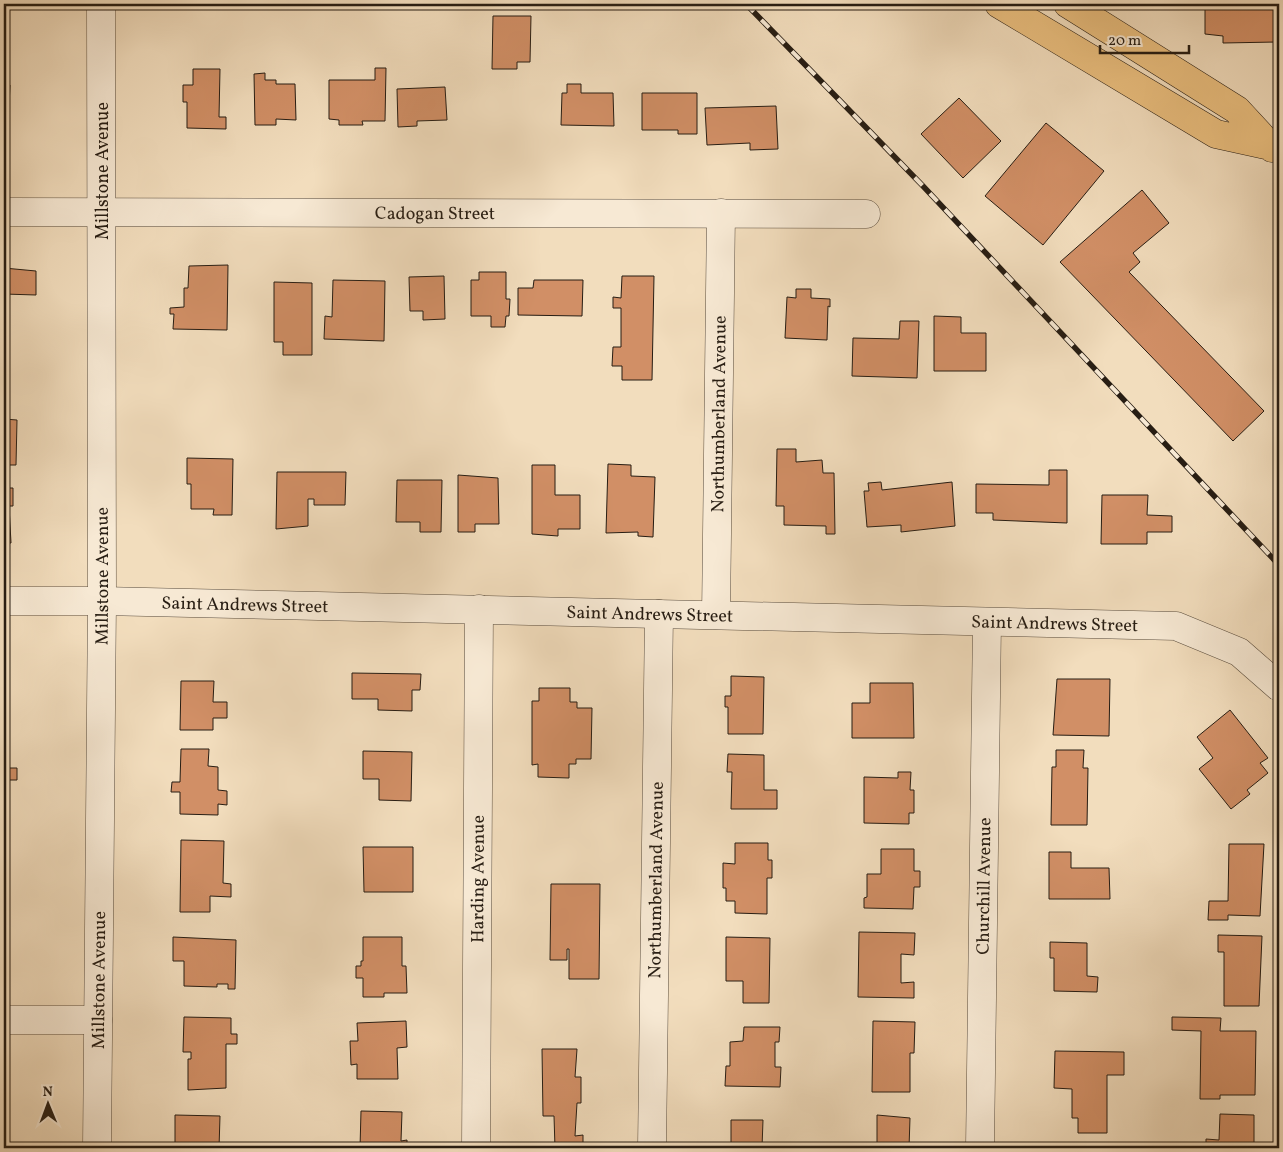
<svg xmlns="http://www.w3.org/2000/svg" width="1283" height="1152" font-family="Vollkorn,serif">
  <rect width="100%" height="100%" fill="#f2ddbd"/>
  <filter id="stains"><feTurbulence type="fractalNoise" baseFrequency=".004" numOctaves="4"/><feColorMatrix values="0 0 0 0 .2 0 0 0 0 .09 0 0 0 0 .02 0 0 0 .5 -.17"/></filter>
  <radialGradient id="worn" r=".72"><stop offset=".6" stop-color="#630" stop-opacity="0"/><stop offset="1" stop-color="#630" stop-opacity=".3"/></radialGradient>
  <path fill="#d18f66" stroke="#271d13" d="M1205 4H1277V42L1223 43V36L1205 34Z
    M493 16H531L530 62H517V69H492Z
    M4 17H6V50H4Z
    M375 68H386L385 121H362L363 125H339V120L329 119V80H375Z
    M193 69H220L219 117H226V129L187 128V102H183V85H193Z
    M265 73V80H276V84H295L296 120 276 119V125H255L254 74Z
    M567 84H581V93H613L614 126 561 125 562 93H567Z
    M4 85H10L9 106H4Z
    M445 87 447 120 417 121V126L398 127 397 89Z
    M642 93H697V134H678V130H642Z
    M959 98 1001 141 963 178 921 134Z
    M776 106 778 149 750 150V143L707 145 705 108Z
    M1046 123 1104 171 1043 245 985 196Z
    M1142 190 1169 223 1133 253 1140 262 1129 272 1264 411 1233 441 1060 262Z
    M228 265 227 330 173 329 174 314H170V308L184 307V288H188L189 266Z
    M4 268 36 271V295L4 294Z
    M479 272H506V299H510L509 316H506L505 327H491V316H471V280H479Z
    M444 276 445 319 423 320V311H410L409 277Z
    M622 276H654L652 380H622V366H612L613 347H621V308H613V297L621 298Z
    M333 280 385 281 384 341 324 339 325 316 332 317Z
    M534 280H583L582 316 518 315V288H533Z
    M274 282 312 283V355H283V342H274Z
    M796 289H811V298L830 299V307L828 306 827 340 785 338 787 297 796 298Z
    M934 316 961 317V333H986V371H934Z
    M900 321H919L917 378 852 376 853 338 899 339Z
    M4 419 17 420 16 465H5V476Z
    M777 449H796V462L822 460 823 473H834L835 534H826V526L784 525V506H776Z
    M187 458 233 459 232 515H213L214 509H191V484H187Z
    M608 464 631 465V476L655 477 653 537 638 536V532L606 533Z
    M532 465H555V495H580V529H558V536L532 534Z
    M1049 470H1067V523L993 520V513H976V484L1049 485Z
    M277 472H346L345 505H314V499H308V526L276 529Z
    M458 475 498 478 499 524H475V532H458Z
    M397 480H442L441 532H420V522H396Z
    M881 482 882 490 952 482 955 526 901 532V525L867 527 864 491H869L868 483Z
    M4 488H13V506H9L11 543H4Z
    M1102 495H1148L1147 515 1172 516V532H1147V544H1101Z
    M352 673 421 674 420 690H412V711L378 710V699H352Z
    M731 676 764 677 763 734H728V707H725V696H731Z
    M1057 679H1110L1109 736 1053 735Z
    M181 681H214L213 702H227V718H213V730H180Z
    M870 683H913L914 738H852V703H870Z
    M539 688H570V702H577V708H592L591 759H576V764H569V778L538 777V764L532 765V701H539Z
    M4 694H7V722H4Z
    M1230 710 1268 758 1260 763 1268 773 1247 790 1250 794 1231 809 1199 769 1213 758 1197 737Z
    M4 734 9 735V768H17V780H9L8 793H4Z
    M181 749H209L208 766 218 767V790L227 791V805L218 804V815L180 814V792H171L172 782H180Z
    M1056 750H1084L1083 768H1088L1087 825H1051L1052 767H1056Z
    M363 751 412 752 411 801 379 800V779H363Z
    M728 754 764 755V790H777V809H731L732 772H727Z
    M898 772H911L910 790H914V813H909V824L864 823V777L898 778Z
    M181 840 224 841 223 883 231 884V897L210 896V912H180Z
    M735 843H768V860H772V878H767V914L735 913V901H726V888H723V863L735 864Z
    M1229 844H1264L1260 916 1228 915V920H1208L1209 901H1228Z
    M363 847H413V892H364Z
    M881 849H914V871H920V887H914L913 909 864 908V898L867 897V874H881Z
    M1049 852H1071V868H1109L1110 899H1049Z
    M551 884H600L599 979H569V949H567V960H550Z
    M859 932 915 933 914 955 901 954V983L914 982V998L858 997Z
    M1218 935 1262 936 1259 1006H1224V952H1218Z
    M173 937 236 940 235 989H228V984H217V987L184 986V961H173Z
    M363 937H402V966H406L407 993H384V997H363V978H356V966H361V961H363Z
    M726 937 770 938 769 1003H743V981H726Z
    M1050 942 1087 943V976L1098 977 1097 992 1054 991V958H1050Z
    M184 1017 231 1018V1034H237V1044H226V1088L188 1090V1059H191V1052H183Z
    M1172 1017 1221 1018 1220 1031H1256L1255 1095H1220V1099H1200L1201 1031 1172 1030Z
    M406 1021 407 1047 397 1048 398 1079H357V1064L351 1065 350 1041H358L357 1023Z
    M873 1021 915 1022 914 1053H910V1092H872Z
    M744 1027H780L779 1042H775V1067H781L780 1087 725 1086 726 1066H730V1042L743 1041Z
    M542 1049H577L575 1077H581V1103H577L575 1136 583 1135V1148H555L554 1116H543Z
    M1055 1051 1124 1052V1075H1107V1133H1078V1118H1072V1089L1054 1088Z
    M361 1111 402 1112 401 1141 407 1140V1148H360Z
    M1220 1114 1254 1115V1148H1206V1139L1219 1140Z
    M175 1115 220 1116 219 1148H175Z
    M877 1115 910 1118 909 1148H877Z
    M731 1120H763L762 1148H731Z"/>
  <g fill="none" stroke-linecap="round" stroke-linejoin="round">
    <defs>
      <g id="minor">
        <path id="s1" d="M4 212 866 214"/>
        <path id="s2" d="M4 601H102L1176 626 1239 652 1279 687"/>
        <path id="s3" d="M716 615 721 213"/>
        <path d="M4 1020H98"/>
        <path id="s4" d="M97 1148 102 601 101 4"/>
        <path id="s5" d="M476 1148 479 609"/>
        <path id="s6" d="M652 1148 659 614"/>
        <path id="s7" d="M980 1148 987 622"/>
      </g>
      <path id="major" d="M999 4 1216 134 1266 145
        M1068 4 1237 110 1272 148"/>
    </defs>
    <use href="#minor" stroke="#5a4d3e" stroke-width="29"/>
    <use href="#major" stroke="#271d13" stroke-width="29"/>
    <use href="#minor" stroke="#f7e9d4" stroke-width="28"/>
    <use href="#major" stroke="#e9be7e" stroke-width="28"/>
    <defs>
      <path id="rail" d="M746 4 922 185 1279 565"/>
    </defs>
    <use href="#rail" stroke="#271d13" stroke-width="5.5"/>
    <use href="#rail" stroke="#f7e9d4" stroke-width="4" stroke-dasharray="11" stroke-linecap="butt"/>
  </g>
  <g text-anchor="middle" stroke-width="5" stroke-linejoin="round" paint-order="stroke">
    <g font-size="18" fill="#271d13" stroke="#f7e9d4">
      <text transform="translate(102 171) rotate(-90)" y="6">Millstone Avenue</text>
      <text dy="6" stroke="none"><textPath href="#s1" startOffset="431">Cadogan Street</textPath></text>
      <text dy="6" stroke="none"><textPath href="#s3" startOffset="201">Northumberland Avenue</textPath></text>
      <text dy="6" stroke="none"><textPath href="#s4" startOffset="572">Millstone Avenue</textPath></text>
      <text dy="6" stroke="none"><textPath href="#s2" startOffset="241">Saint Andrews Street</textPath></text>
      <text dy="6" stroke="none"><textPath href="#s2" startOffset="646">Saint Andrews Street</textPath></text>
      <text dy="6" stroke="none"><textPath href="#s2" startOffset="1051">Saint Andrews Street</textPath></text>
      <text dy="6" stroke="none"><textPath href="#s5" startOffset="269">Harding Avenue</textPath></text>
      <text dy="6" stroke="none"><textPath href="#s6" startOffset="268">Northumberland Avenue</textPath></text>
      <text dy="6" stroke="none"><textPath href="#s7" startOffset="262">Churchill Avenue</textPath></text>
      <text dy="6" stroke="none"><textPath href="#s4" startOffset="168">Millstone Avenue</textPath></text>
    </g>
  </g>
  <rect width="1283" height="1152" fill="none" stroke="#f2ddbd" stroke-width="20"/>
  <rect x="5" y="5" width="1273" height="1142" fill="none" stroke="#271d13" stroke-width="2.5"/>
  <rect x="10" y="10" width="1263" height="1132" fill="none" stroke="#271d13"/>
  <g transform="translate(48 1104) rotate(359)" stroke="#f7e9d4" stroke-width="4" paint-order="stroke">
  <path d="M0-4L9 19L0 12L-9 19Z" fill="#271d13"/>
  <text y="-8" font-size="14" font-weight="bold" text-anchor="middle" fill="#271d13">N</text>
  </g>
  <path d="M1100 45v8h89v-8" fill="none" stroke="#271d13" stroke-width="2.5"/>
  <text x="1108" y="45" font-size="15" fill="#271d13" stroke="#f7e9d4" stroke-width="4" paint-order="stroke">20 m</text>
  <rect width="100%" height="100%" filter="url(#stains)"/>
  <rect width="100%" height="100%" fill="url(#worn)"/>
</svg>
